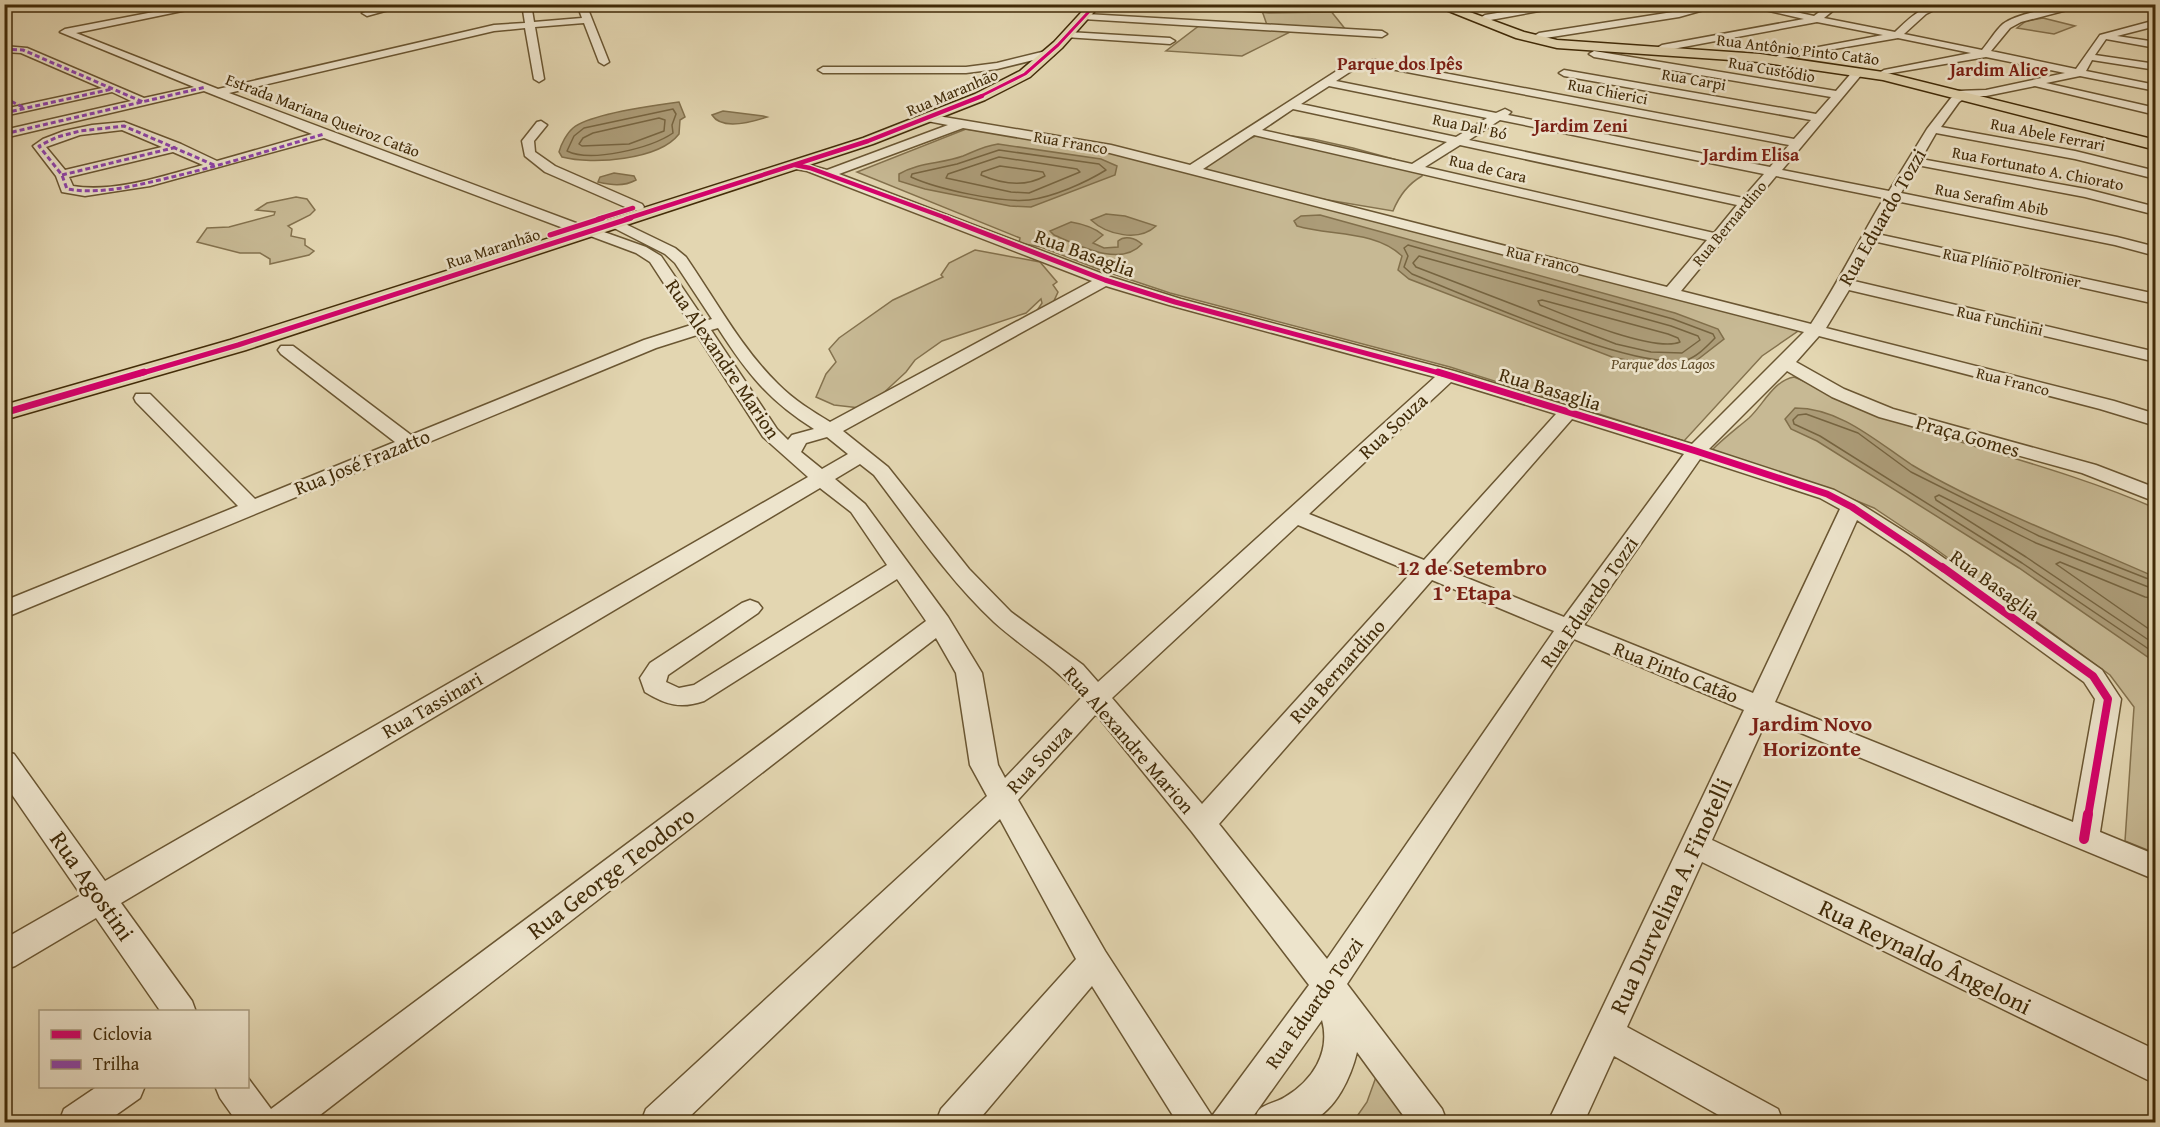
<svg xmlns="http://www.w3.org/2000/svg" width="2160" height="1127" font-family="'Gentium Book Plus',serif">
  <rect width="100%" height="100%" fill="#e3d6b1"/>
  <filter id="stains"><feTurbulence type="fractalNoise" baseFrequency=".00333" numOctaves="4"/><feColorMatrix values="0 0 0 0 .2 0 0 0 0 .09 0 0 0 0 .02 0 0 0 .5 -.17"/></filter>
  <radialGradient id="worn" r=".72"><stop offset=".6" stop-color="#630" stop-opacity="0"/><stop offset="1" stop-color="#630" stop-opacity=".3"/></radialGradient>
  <path fill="#c7b994" stroke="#84724e" stroke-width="1.5" d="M1260 5H1326L1346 30 1267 25Z
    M2043 18 2075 26 2054 34 2017 28 2026 21Z
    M1200 25 1294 30 1242 56 1166 51Z
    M966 129 1070 144 1208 172 1206 166 1235 145 1265 132 1313 139 1353 148 1397 160 1423 170 1422 176C1408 184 1399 196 1393 211L1298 195 1801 329 1762 356 1684 441 1450 367 1170 293 1098 269 1041 247 1019 243 1020 238 857 172Z
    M296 197 307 199 315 210 310 215 288 226 292 229 291 236 305 239V245L314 251 309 255 270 264V259L260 253H240L197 242 207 228 229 227 274 215 275 212 256 210 267 203Z
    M975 250 1040 262 1057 282 1053 285 1058 292 1052 305 1038 309 1042 303 1041 299 1026 313 942 341 915 360 906 372 878 398 860 408 834 405 816 397 826 374 836 362 829 349 839 338 893 300 943 277 941 275 949 263Z
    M1794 377C1818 386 1839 401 1864 410 1961 446 2061 467 2155 508V853L2125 841 2134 707 2110 675 1937 550 1874 508 1835 492 1712 450C1724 438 1736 429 1749 418 1764 404 1773 381 1794 377Z
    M1376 1077 1414 1122H1353L1367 1102Z"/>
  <path fill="#ac9c78" stroke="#816f4b" stroke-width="1.5" d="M679 102 685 117 680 120 679 134C659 160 592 165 562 157L559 152C561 144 567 133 573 128 590 114 656 105 679 102Z
    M723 111 763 116 767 117C752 122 722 131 712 115Z
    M998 144 1101 159 1117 166 1115 175 1031 207 1010 206 925 189 899 181V174C919 162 941 164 963 156 975 151 984 146 998 144Z
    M614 173 634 176 636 180C623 187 611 185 598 182L600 177Z
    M1106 214 1125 216 1156 226C1139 242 1107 235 1091 220Z
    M1320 215 1675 313 1718 329 1724 339 1688 367 1650 365 1612 357 1409 279 1398 270 1402 256C1375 230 1330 236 1297 226L1294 221 1301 216Z
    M1071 222C1083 224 1094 227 1103 235L1093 243 1104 248 1118 247V241C1125 235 1135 238 1142 244 1120 268 1078 245 1054 235L1050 231Z
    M1795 408C1840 408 1876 441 1912 465 1927 474 1944 483 1960 491 2024 523 2090 548 2155 577V662L2019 568 1817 441 1791 429 1785 419Z"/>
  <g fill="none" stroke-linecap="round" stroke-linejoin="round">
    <path stroke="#766440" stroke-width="1.5" d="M673 109 676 114 672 125 673 133C651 148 591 163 567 151L574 136 584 128Z
      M659 118 665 120 664 131 629 144 582 146 579 144 583 138 593 133Z
      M999 150 1099 164 1106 170C1085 183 1053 197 1029 200 1001 203 937 189 911 177L912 174 957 164Z
      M999 157 1077 169 1080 172 1029 193 1011 192 946 178 948 174Z
      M1000 166 1043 172 1045 176C1024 188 1002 184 981 175L982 172Z
      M1408 245 1673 319 1713 334 1715 338C1707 346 1697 357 1686 360 1636 372 1466 295 1412 274L1404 267 1408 256 1404 248Z
      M1419 256 1671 326 1698 336 1700 340 1682 353 1651 352 1616 344 1416 267 1413 263Z
      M1542 300 1668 334 1678 338 1680 342C1655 353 1567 316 1540 305L1538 301Z
      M2156 582 2039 536 1911 472 1858 433 1806 414 1798 415 1793 420 1794 424 1820 436 2022 563 2156 654
      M2156 590 2036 543 1939 495 1935 497 1936 500 2026 557 2156 645
      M2156 599 2145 597 2060 562 2056 564 2156 634"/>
    <defs>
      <path id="minor" d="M195 4H216L76 33 218 89 494 25 525 23 522 4H531L534 22 582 18 577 4H586L609 62 604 65 599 62 584 23 535 27 544 79 539 82 534 79 525 28 494 31 229 93 576 223 578 226 571 230 566 229 324 138 150 186 85 196 62 192 56 176 33 146 43 139 64 131 92 125 124 122 181 144 217 161 312 134 204 91 4 138V130L131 101 112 92 4 116V109L102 88 21 53 4 52V46L27 48 144 98 194 87 60 32 65 29ZM122 130 162 147 65 170 46 147 80 135ZM173 152 203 165C163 176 114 193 73 186L69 177Z
        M392 4H410L367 16 362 13Z
        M664 4H737L733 7 667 9 664 8Z
        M1173 4H1444L1448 7 1443 10 1269 12 1177 7Z
        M1553 4H1577L1485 21 1480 18 1485 15Z
        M1708 4H1725L1679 17 1539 39 1534 36 1539 33 1679 11Z
        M1739 4H1759L1814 16 1830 4H1841L1824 18 1895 32C1911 17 1923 4 1946 4L1926 14 1904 34 1982 50C1989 42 1995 31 2003 24 2018 12 2071 4 2090 4L2021 22 2010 28 1991 51 2076 69 2100 35 2156 20V26L2117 36 2156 42V48L2106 39 2095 55 2156 64V70L2092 60 2086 71 2156 85V91L2080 76 2046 83 2156 108V115L2035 86 1986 96H1968L1959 102 1941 127 2075 151 2156 171V179L2075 159 1936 133 1921 159 2086 189 2156 207V215L2085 197 1917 165 1901 193 2117 237 2156 247V256L2115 245 1896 201 1877 234 2156 294V304L1873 241 1854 281 2156 352V362L1849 290 1826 328 2114 401 2156 414V426L2100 409 1819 336 1796 362 1844 389 1893 409 2096 465 2156 488V502L2082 473 1879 417 1832 397 1787 371 1709 449 1834 490 1859 503 1924 544 2102 670 2121 699 2100 832 2156 855V880L1767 719 1712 840 2156 1050V1084L1702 862 1627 1027 1778 1109 1783 1122H1731L1614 1056 1584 1122H1548L1744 710 1574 639 1347 984 1442 1109 1447 1122H1408L1357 1052C1351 1077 1336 1110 1311 1121 1300 1126 1267 1122 1254 1122 1255 1119 1257 1112 1259 1110 1264 1104 1278 1102 1285 1097 1312 1081 1331 1053 1322 1020L1249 1122H1177L1092 986 977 1122H936L941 1109 1076 959 1000 819 684 1122H641L646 1109 987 796 970 765 956 673 936 638 311 1122H237L220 1098 215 1086H248V1078L271 1109 926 621 897 579 704 701C681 709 666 705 645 692L640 678 650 663 742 603 750 600 758 603 762 608 758 613 668 675 666 682 679 688 694 685 887 565 851 512 820 488 121 903 192 1001 196 1012H161L96 918 15 966 4 970V939L81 895 4 783V751L14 754 105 881 808 477 763 437 697 335 656 348 4 618V601L238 506 136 402 134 398 136 394H150L255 499 395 442 281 354 278 350 281 346H293L411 435 644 340 691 325 650 262 636 253 585 234 583 231 590 227 646 247 661 256 705 321 712 319 675 263 665 254 610 226 608 223 610 220 615 219 675 248 686 257C715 299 741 348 778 384 794 400 812 411 830 422L1092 281 807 171 790 168 789 165 795 161 827 170 948 125 922 120V116L926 114 1111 145 1190 165 1349 63 1375 60 1794 139 1811 120 1564 76 1559 73 1564 70 1816 114 1831 97 1594 57 1589 54 1594 51 1836 91 1854 70 1858 69 1863 72 1862 74 1782 170 1889 191 1927 129 1951 98 1957 95V91L1986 90 2065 73 1986 57 1880 75 1879 73 1884 70 1971 53 1898 38 1777 59 1776 57 1781 54 1883 35 1817 22 1662 51 1657 48 1662 45 1804 19ZM1375 66 1789 145 1770 167 1508 115 1511 112 1505 109 1496 113 1336 81 1356 68ZM1329 86 1487 118 1456 137 1301 104ZM1293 109 1447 142 1412 164 1262 130ZM1500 120 1764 174 1743 198 1469 140ZM963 128 1110 153 1804 332 1692 444 1454 371 1181 299 1111 277 839 174ZM1254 135 1707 240 1667 287 1203 169ZM1460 145 1737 205 1714 233 1425 167ZM1776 176 1884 198C1859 240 1838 283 1811 324L1681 291ZM1106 286 1169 305 1435 377 1098 682 1083 665 1011 612 969 569 888 467 843 431ZM718 328C747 373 768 400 814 429L792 435 788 440 777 429 711 330ZM1451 382 1556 414 1424 560 1309 514ZM1572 419 1684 454 1564 617 1442 568ZM827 437 848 454 822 469 801 452 806 443ZM1700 459 1820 498 1840 509 1753 693 1584 625ZM860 464 874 475C912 525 948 579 994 622 1023 648 1056 667 1082 697L1005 778 998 765 982 673 948 617 865 504 835 479ZM1857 520 1908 554 2084 682 2095 699 2073 822 1775 702ZM1298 525 1412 572 1202 804 1112 698ZM1432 580 1554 631 1327 959 1219 824ZM1096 714 1192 832 1309 985 1212 1116 1105 951 1018 800Z
        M1086 14 1382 31 1387 34 1382 37 1083 19 1081 17Z
        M1068 32 1170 38 1175 41 1170 44 1065 37V33Z
        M1050 50 1054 51V55L997 69 966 73H823L818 70 823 67H966L997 63Z
        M541 121 547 125 534 141 535 152 555 166 642 204 644 207 642 210H632L545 172 525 156 522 141 537 122Z
        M98 1086H145L140 1098 106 1122H59L64 1109Z"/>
      <path id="major" d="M1089 4H1101L1062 48 1030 77 985 100 873 144 246 350 4 420V405L230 340 863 138 975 94 1020 71 1054 42Z
        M1431 4H1448L1524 32 1557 40 1760 54 1883 72 2156 140V150L1883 80 1760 62 1557 48 1516 38Z"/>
    </defs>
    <use href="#minor" stroke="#6a5632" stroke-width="3"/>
    <use href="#major" stroke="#412b08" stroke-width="3"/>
    <use href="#minor" fill="#ede4cc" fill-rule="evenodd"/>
    <use href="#major" fill="#e3d6b1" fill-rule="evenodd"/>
    <path stroke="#8e44ad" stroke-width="3" stroke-dasharray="5 3" stroke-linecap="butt" d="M4 49 23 50 143 102
      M4 98 25 108
      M4 113 112 89
      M4 134 206 87
      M214 165 124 126 80 131 57 137 39 146 62 175 67 189C102 195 138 185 172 177 223 165 274 149 324 134
      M62 175 177 147"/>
    <defs>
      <path id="cycleway-far5" d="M979 97 1025 74 1058 45 1096 4"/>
      <path id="cycleway-far4" d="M795 165 810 168 949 219
        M598 219 633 208
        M626 219 868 141 982 96"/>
      <path id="cycleway-far3" d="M945 218 1105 280 1175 302 1443 374
        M550 235 603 218
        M139 374 238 345 631 218"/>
      <path id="cycleway-far2" d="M1438 372 1696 451 1827 494 1852 507 1944 569
        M4 413 144 372"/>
      <path id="cycleway-far1" d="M1942 567 2093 676 2108 699 2088 816"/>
      <path id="cycleway" d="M2084 839 2088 814"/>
    </defs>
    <use href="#cycleway-far5" stroke="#ede4cc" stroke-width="4.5"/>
    <use href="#cycleway-far4" stroke="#ede4cc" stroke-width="7"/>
    <use href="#cycleway-far3" stroke="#ede4cc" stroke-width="8"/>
    <use href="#cycleway-far2" stroke="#ede4cc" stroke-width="10"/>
    <use href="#cycleway-far1" stroke="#ede4cc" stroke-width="12"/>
    <use href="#cycleway" stroke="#ede4cc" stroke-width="14"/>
    <use href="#cycleway-far5" stroke="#d6006c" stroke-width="3"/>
    <use href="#cycleway-far4" stroke="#d6006c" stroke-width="4.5"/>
    <use href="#cycleway-far3" stroke="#d6006c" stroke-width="5"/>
    <use href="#cycleway-far2" stroke="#d6006c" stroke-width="7"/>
    <use href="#cycleway-far1" stroke="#d6006c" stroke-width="8"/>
    <use href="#cycleway" stroke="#d6006c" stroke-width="10"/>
  </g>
  <g text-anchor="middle" stroke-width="5" stroke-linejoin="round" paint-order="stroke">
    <g font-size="16" fill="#412b08" stroke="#ede4cc">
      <text transform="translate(1798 49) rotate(7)" y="6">Rua Antônio Pinto Catão</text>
      <text transform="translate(1772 69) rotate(10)" y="6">Rua Custódio</text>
      <text transform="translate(1694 79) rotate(10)" y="6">Rua Carpi</text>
      <text transform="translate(1608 91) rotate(11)" y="6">Rua Chierici</text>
      <text transform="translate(952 92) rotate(-23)" y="6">Rua Maranhão</text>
      <text transform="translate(323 115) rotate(21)" y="6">Estrada Mariana Queiroz Catão</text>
      <text transform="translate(1470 126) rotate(12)" y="6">Rua Dal' Bó</text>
      <text transform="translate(2048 134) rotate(11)" y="6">Rua Abele Ferrari</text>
      <text transform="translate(1071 142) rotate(10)" y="6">Rua Franco</text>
      <text transform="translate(1488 168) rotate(13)" y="6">Rua de Cara</text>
      <text transform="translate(2038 168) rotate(11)" y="6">Rua Fortunato A. Chiorato</text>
      <text transform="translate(1992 199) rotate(11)" y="6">Rua Serafim Abib</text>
      <text transform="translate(1729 223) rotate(-50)" y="6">Rua Bernardino</text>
      <text transform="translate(493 248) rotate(-18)" y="6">Rua Maranhão</text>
      <text transform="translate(1543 259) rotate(14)" y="6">Rua Franco</text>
      <text transform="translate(2012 267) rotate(12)" y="6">Rua Plínio Poltronier</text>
      <text transform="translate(2000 320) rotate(13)" y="6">Rua Funchini</text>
      <text transform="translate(2013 381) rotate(14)" y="6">Rua Franco</text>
    </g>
    <g font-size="16" font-style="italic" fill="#5c4724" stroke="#ede4cc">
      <text x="1663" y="369">Parque dos Lagos</text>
    </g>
    <g font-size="18" font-weight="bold" fill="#7a1f14" stroke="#ede4cc">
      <text x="1400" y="70">Parque dos Ipês</text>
      <text x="1999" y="76">Jardim Alice</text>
      <text x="1581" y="132">Jardim Zeni</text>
      <text x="1751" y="161">Jardim Elisa</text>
    </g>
    <g font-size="20" fill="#412b08" stroke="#ede4cc">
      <text transform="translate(1882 217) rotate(-60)" y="7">Rua Eduardo Tozzi</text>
      <text transform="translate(1085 253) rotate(20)" y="7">Rua Basaglia</text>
      <text transform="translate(723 359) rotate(56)" y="7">Rua Alexandre Marion</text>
      <text transform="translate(1550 389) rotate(17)" y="7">Rua Basaglia</text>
      <text transform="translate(1393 426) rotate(-43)" y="7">Rua Souza</text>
      <text transform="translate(1968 436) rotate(16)" y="7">Praça Gomes</text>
      <text transform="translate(362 462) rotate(-22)" y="7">Rua José Frazatto</text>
      <text transform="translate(1995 585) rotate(36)" y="7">Rua Basaglia</text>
      <text transform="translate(1589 602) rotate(-55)" y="7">Rua Eduardo Tozzi</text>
      <text transform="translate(1337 671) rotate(-48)" y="7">Rua Bernardino</text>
      <text transform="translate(1676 672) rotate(22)" y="7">Rua Pinto Catão</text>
      <text transform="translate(432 705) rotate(-30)" y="7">Rua Tassinari</text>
      <text transform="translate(1129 740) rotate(49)" y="7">Rua Alexandre Marion</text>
      <text transform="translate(1039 759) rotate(-47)" y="7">Rua Souza</text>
      <text transform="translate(1314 1003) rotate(-55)" y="7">Rua Eduardo Tozzi</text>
    </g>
    <g font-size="22" font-weight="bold" fill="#7a1f14" stroke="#ede4cc">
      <text x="1472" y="575">12 de Setembro<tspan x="1472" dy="25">1° Etapa</tspan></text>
      <text x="1812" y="731">Jardim Novo<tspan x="1812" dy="25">Horizonte</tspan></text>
    </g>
    <g font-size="24" fill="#412b08" stroke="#ede4cc">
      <text transform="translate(611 873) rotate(-37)" y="8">Rua George Teodoro</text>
      <text transform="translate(92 886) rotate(55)" y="8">Rua Agostini</text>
      <text transform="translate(1671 896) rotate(-65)" y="8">Rua Durvelina A. Finotelli</text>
      <text transform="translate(1925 957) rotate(26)" y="8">Rua Reynaldo Ângeloni</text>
    </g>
  </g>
  <rect width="2160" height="1127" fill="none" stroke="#e3d6b1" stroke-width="24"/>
  <rect x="6" y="6" width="2148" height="1115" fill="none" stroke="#412b08" stroke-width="3"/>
  <rect x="12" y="12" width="2136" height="1103" fill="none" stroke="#412b08" stroke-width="1.5"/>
  <rect x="39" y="1010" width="210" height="78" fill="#ede4cc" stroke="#a89a7e" stroke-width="1.5"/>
  <rect x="51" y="1030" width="30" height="9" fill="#d6006c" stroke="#a89a7e" stroke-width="1.5"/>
  <text x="93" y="1040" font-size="18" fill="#412b08">Ciclovia</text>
  <rect x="51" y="1060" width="30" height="9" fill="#8e44ad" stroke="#a89a7e" stroke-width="1.5"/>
  <text x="93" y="1070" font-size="18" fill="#412b08">Trilha</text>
  <rect width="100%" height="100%" filter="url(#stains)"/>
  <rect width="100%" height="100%" fill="url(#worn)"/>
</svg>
